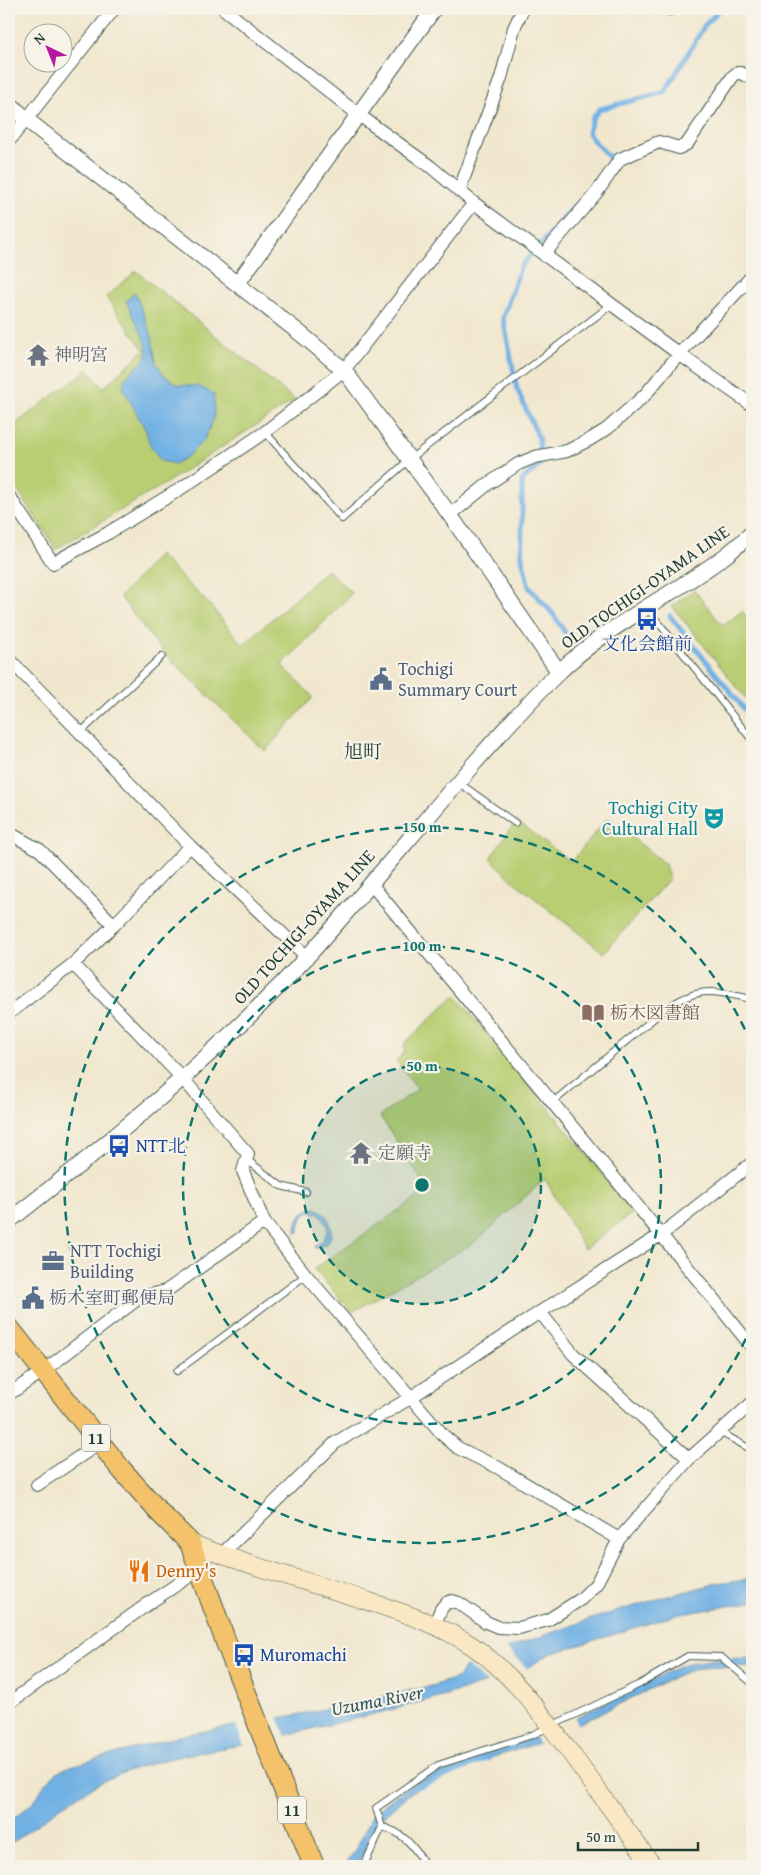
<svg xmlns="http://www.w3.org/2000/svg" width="761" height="1875" font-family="'Gentium Book Plus','Noto Serif JP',serif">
  <rect width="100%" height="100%" fill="#f7f3e8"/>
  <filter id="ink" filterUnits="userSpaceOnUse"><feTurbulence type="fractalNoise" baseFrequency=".02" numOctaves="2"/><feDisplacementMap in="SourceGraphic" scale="10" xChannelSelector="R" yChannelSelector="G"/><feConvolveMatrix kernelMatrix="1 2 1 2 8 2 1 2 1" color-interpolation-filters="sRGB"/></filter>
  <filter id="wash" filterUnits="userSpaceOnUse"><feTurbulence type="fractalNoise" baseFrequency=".0096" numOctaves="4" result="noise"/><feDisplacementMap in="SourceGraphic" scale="20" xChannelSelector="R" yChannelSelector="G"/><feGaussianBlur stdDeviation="1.12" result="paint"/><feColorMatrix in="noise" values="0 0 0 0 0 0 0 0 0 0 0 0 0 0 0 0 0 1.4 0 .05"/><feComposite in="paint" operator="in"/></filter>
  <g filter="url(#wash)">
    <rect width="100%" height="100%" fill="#f1e7ce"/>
    <path fill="#b9ce73" stroke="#6c8654" d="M136 271 295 400 166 483 56 549 9 477V429L88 369 103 388 144 350 106 297Z
      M159 555 210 605 243 645 327 570 352 593 282 665 313 697 265 751 163 652 120 597Z
      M694 590 723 626 742 611 752 624V706L672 606Z
      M608 818 665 864 669 879 604 953 513 881 490 858 516 821 571 862Z
      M455 995 634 1212 584 1249 545 1179 474 1243 352 1312 314 1269 428 1190 380 1116 418 1089 396 1061 405 1051 404 1044Z"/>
    <path fill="#71b1e4" stroke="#48778c" d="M135 292 152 336 156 362 164 375 178 385 198 386 214 394V418L204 440 188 456 175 464 161 461 150 445 146 431 123 388 125 378 147 357 146 343 126 301Z
      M315 1208C330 1212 334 1229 329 1242L320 1247 316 1248 315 1246 323 1241 328 1228C321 1205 299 1207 299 1232L296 1233C295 1220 302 1210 315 1208Z
      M752 1578V1602L676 1615 550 1654C538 1660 530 1667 519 1673 444 1697 367 1717 289 1734L283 1738C224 1749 164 1754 108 1779 72 1796 41 1822 9 1845V1822L34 1802 43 1787 56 1772 71 1766 183 1735 306 1713 435 1685 459 1677 464 1668 505 1649 591 1619 664 1597 718 1583Z
      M752 1658V1666L699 1668 683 1673 539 1743 461 1767 425 1781 385 1815 376 1826 357 1866H344L354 1852 373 1815 386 1803 423 1777 465 1760 532 1739 684 1664 714 1659Z"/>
    <path fill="#f1e7ce" d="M505 1647 529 1670 520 1675 489 1685 466 1664Z
      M277 1715 287 1739 284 1741 245 1748 235 1722Z
      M574 1717 579 1725 540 1745 534 1736Z"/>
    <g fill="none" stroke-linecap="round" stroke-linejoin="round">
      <path stroke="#71b1e4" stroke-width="5" d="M596 182 612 160 593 140 588 132 593 117 600 109 665 92 705 25 720 9
        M670 616 752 719
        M571 642 553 614 529 587 522 558V480L540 465 539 439 517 389 503 317 521 266 563 219 588 193
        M418 1787 489 1758"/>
    </g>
  </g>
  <g filter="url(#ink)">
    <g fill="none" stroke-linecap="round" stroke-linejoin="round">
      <defs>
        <path id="service" d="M265 432 342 519 410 459 611 305
          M647 608 752 740
          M81 732 162 656
          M458 782 515 823
          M553 1102 664 1010C699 985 713 991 752 999
          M246 1159 281 1186 306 1192
          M177 1371 306 1275
          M720 1432 752 1450
          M382 1827 376 1808 438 1765 532 1735 640 1684 688 1656 721 1657 752 1683
          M361 1866 367 1859 382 1827C404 1832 415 1848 426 1866"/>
        <path id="minor" d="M224 9 359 115 431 167 474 203 679 354 752 405
          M669 9H670
          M9 141 114 9
          M459 191 501 78 514 28 523 9
          M545 256 551 246 597 192 620 159 659 142 679 148 687 144 733 76 737 73H741L749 77 752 72
          M9 496 53 563 108 533 177 491 265 432 344 370 474 203
          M450 515 488 484 518 464 535 457 567 451 589 440 607 429 645 395 679 354 752 276
          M9 659 190 846 307 957
          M9 833 40 850 114 925
          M371 884C499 1038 627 1191 752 1347
          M73 964 183 1079 248 1154 243 1171 264 1222 306 1275 443 1435 458 1448 497 1467 619 1539
          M9 1013 73 964 114 925 190 846
          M540 1312 573 1354 689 1459
          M9 1394 42 1372 139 1298 166 1291 264 1222
          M37 1485 100 1443
          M221 1555 335 1443 410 1398 540 1312 662 1234 752 1163
          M434 1626 441 1609 446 1603 452 1601 459 1603 486 1622 498 1627 519 1628 548 1620 581 1599 596 1584 619 1539 689 1459 752 1403
          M9 1703 152 1601 199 1570"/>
        <path id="tertiary" d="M9 103 27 120 301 334 344 370 450 515 559 672
          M237 284 434 9
          M9 1221C114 1139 216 1055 307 957 363 895 416 830 471 767 499 735 527 703 558 673 607 625 670 597 725 556 734 549 743 541 752 533"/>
        <path id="secondary" d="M190 1543C248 1566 310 1582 370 1602 404 1613 440 1625 471 1645 513 1673 545 1719 575 1759 601 1795 627 1831 653 1866"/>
        <path id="primary" d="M9 1328 121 1469 159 1512 190 1543 227 1645 314 1866"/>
      </defs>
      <use href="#service" stroke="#3e564b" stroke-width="8"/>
      <use href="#minor" stroke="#3e564b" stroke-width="14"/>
      <use href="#tertiary" stroke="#3e564b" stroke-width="17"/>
      <use href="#secondary" stroke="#3e564b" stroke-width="19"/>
      <use href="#primary" stroke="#3e564b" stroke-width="22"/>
      <use href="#service" stroke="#fff" stroke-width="6"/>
      <use href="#minor" stroke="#fff" stroke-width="12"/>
      <use href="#tertiary" stroke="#fff" stroke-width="15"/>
      <use href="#secondary" stroke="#fae7c3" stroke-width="18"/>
      <use href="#primary" stroke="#f3c26a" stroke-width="20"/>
    </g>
  </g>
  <circle cx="422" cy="1185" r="119" fill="#0f766e" fill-opacity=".12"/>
  <g fill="none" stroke="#0f766e" stroke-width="2.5" stroke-dasharray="9 6">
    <circle cx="422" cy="1185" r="119"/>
    <circle cx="422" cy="1185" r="239"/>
    <path d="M752 1325A358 358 0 1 1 752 1045"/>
  </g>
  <defs>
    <symbol id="temple-bare" viewBox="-9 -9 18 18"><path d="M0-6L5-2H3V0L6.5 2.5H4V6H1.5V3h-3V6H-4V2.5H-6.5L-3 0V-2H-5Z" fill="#6b7280" stroke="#f7f3e8" stroke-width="2.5" paint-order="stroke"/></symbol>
    <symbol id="bus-bare" viewBox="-9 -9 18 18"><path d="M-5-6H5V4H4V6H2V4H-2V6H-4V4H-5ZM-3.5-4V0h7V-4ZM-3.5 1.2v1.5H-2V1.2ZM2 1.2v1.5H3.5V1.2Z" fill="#1a4fb4" stroke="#f7f3e8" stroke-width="2.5" paint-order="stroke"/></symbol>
    <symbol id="civic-bare" viewBox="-9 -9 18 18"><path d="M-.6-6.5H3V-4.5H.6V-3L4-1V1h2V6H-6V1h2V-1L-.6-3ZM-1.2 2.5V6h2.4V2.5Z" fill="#5c6f8a" stroke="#f7f3e8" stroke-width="2.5" paint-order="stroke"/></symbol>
    <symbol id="theatre-bare" viewBox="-9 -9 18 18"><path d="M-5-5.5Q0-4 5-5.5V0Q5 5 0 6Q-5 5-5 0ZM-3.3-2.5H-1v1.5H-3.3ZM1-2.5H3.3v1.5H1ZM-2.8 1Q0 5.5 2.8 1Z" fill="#0f9aa8" stroke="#f7f3e8" stroke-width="2.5" paint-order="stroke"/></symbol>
    <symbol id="library-bare" viewBox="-9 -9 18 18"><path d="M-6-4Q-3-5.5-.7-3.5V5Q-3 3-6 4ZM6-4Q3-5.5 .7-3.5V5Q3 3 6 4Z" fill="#8d6e63" stroke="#f7f3e8" stroke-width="2.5" paint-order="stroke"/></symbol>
    <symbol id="office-bare" viewBox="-9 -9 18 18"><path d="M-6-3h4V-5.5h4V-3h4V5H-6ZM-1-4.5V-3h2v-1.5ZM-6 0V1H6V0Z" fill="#5c6f8a" stroke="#f7f3e8" stroke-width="2.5" paint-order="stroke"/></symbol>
    <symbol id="restaurant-bare" viewBox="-9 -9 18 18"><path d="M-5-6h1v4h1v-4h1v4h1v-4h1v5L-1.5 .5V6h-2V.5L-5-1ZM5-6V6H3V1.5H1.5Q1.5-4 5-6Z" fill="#e8710a" stroke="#f7f3e8" stroke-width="2.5" paint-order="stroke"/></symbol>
  </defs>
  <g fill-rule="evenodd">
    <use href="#temple-bare" x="22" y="339" width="32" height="32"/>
    <use href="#bus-bare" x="631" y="603" width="32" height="32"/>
    <use href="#civic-bare" x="365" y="663" width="32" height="32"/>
    <use href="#theatre-bare" x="698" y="802" width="32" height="32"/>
    <use href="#library-bare" x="577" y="997" width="32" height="32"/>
    <use href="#bus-bare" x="103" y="1130" width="32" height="32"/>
    <use href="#temple-bare" x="345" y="1137" width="32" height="32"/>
    <use href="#office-bare" x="37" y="1245" width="32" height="32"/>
    <use href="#civic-bare" x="17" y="1282" width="32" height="32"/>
    <use href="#restaurant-bare" x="123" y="1555" width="32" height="32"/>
    <use href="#bus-bare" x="228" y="1639" width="32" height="32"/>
  </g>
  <g text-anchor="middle" stroke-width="4.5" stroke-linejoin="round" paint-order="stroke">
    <g fill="#f7f3e8" stroke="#60746a" stroke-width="1">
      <rect x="82" y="1424.5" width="28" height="27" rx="4"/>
      <rect x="278" y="1796.5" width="28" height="27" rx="4"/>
    </g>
    <g font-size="16" font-weight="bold" fill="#1f3d34">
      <text x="96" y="1444">11</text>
      <text x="292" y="1816">11</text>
    </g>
    <g font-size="18" fill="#5b616d" stroke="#f7f3e8" text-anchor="start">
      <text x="54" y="361">神明宮</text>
      <text x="378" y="1159">定願寺</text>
    </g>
    <g font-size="18" fill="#1f3d34" stroke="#f7f3e8">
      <text transform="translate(645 587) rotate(-35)" y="6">OLD TOCHIGI-OYAMA LINE</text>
      <text transform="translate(304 927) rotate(-48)" y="6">OLD TOCHIGI-OYAMA LINE</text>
    </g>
    <g font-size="18" fill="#164399" stroke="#f7f3e8" text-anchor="start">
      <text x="647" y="650" text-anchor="middle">文化会館前</text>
      <text x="136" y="1152">NTT北</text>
      <text x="260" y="1661">Muromachi</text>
    </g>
    <g font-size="18" fill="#4e5e75" stroke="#f7f3e8" text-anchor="start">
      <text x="398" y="675">Tochigi<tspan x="398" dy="21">Summary Court</tspan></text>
      <text x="70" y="1257">NTT Tochigi<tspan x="70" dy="21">Building</tspan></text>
      <text x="49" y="1304">栃木室町郵便局</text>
    </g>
    <g font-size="18" fill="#0d838f" stroke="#f7f3e8" text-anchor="end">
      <text x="698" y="814">Tochigi City<tspan x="698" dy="21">Cultural Hall</tspan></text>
    </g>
    <g font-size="18" fill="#785e54" stroke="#f7f3e8" text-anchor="start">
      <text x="610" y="1019">栃木図書館</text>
    </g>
    <g font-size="18" fill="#c56008" stroke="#f7f3e8" text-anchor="start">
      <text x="156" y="1577">Denny's</text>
    </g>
    <g font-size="19" fill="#1f3d34" stroke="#f7f3e8">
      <text x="363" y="758">旭町</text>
    </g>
    <g font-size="19" font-style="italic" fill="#345a60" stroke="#f7f3e8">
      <text transform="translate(377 1700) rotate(-11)" y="7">Uzuma River</text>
    </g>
  </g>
  <circle cx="422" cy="1185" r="8" fill="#0f766e" stroke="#f7f3e8" stroke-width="2.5"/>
  <g font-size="15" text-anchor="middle" font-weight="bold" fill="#0f766e" stroke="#f7f3e8" stroke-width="4.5" stroke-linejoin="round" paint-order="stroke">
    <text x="422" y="832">150 m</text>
    <text x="422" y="951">100 m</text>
    <text x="422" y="1071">50 m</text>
  </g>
  <rect width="761" height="1875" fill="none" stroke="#f7f3e8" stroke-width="30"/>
  <g transform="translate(48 48) rotate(317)"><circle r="24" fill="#f7f3e8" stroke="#a1aaa0"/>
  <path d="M0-4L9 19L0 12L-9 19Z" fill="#b5179e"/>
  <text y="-8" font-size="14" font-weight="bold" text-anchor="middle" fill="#1f3d34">N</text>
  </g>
  <path d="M578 1842v8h120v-8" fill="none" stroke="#1f3d34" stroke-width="2.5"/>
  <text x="586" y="1842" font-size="15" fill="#1f3d34" stroke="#f7f3e8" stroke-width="4" paint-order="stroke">50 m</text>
</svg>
